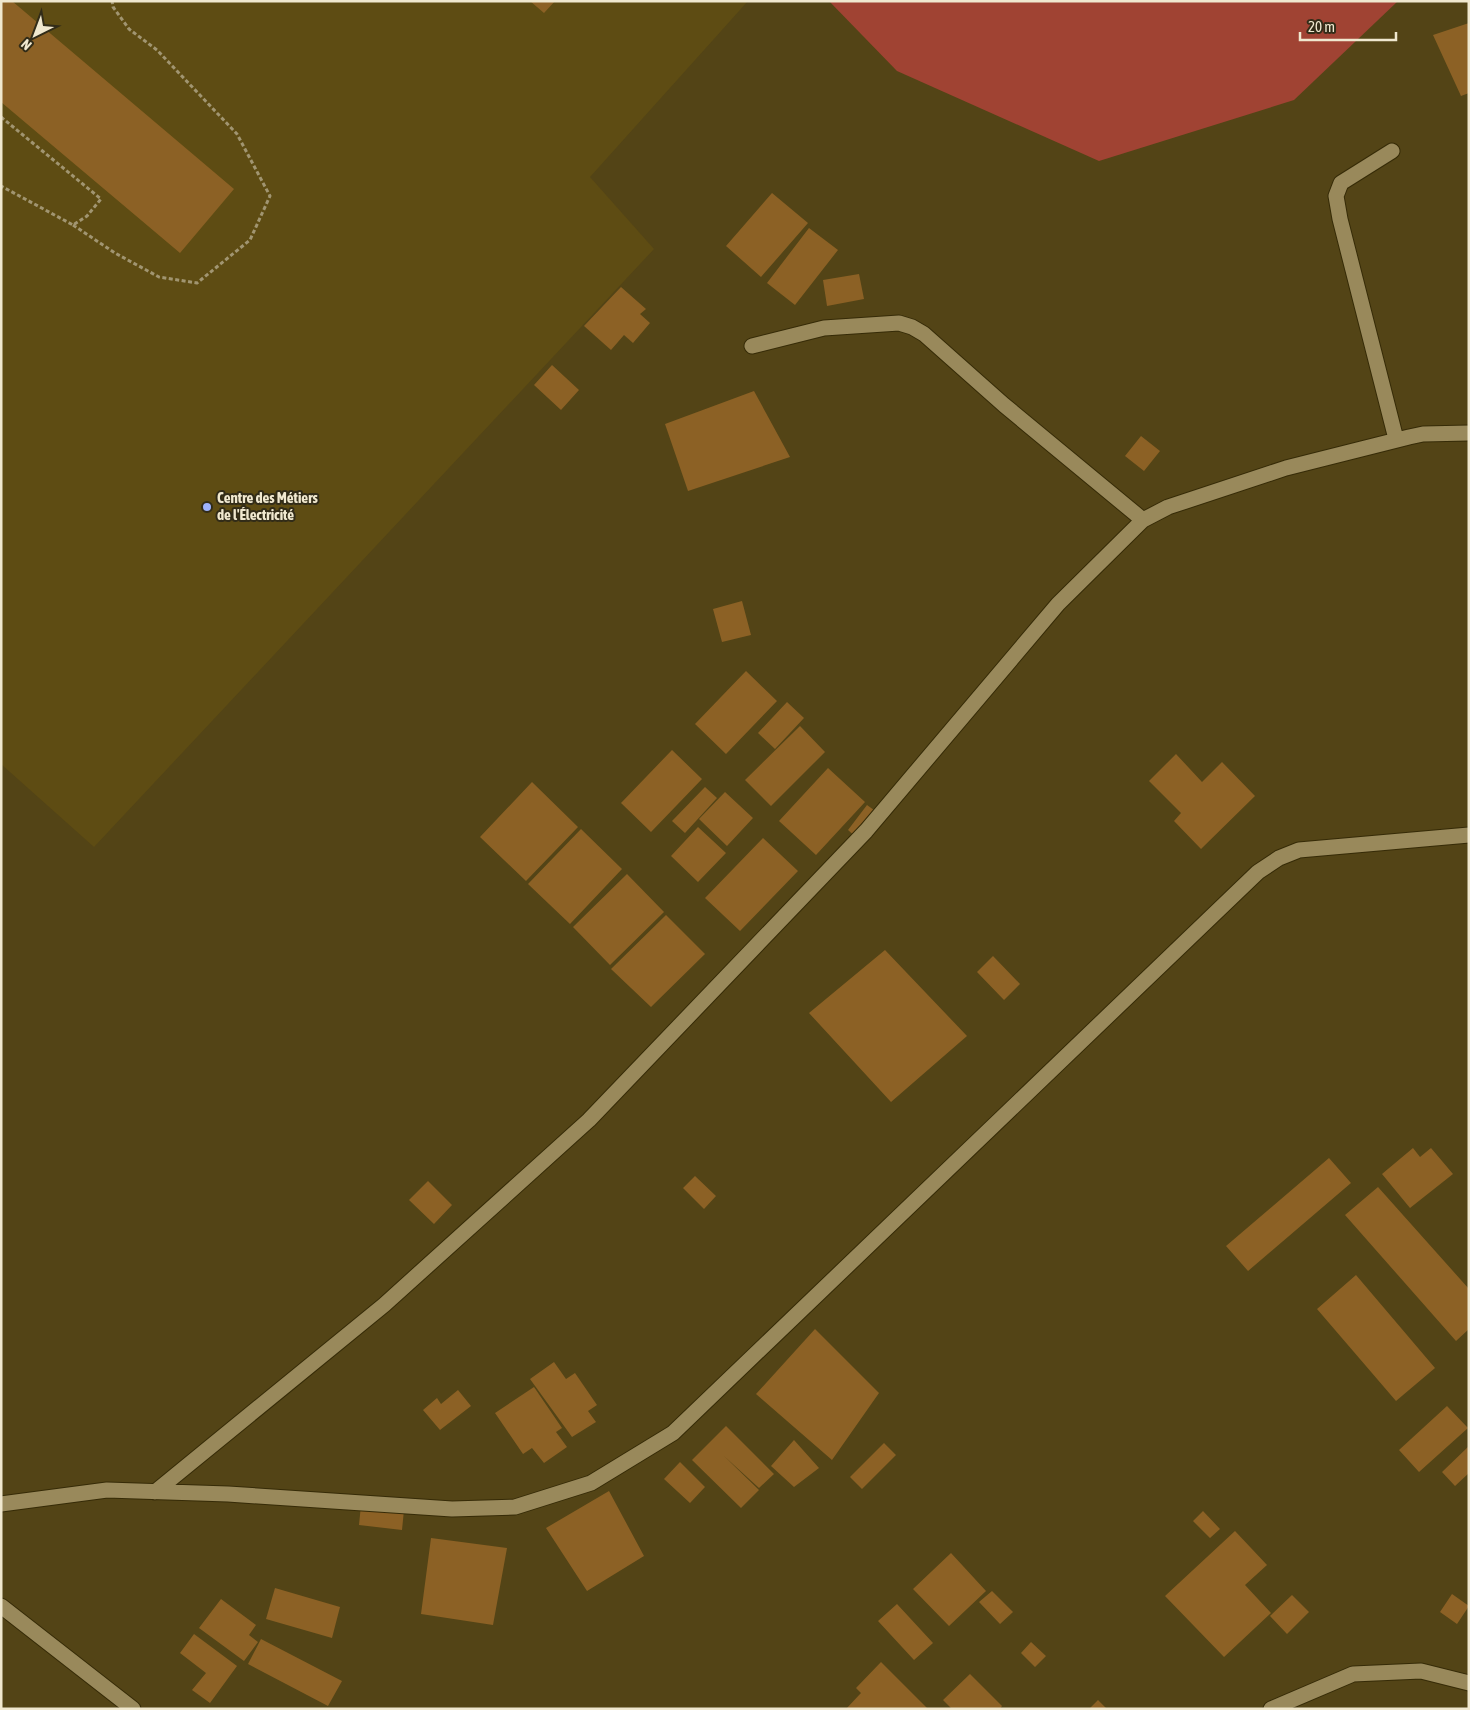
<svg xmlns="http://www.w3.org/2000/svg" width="1470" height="1710" font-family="'Asap Condensed',sans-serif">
  <rect width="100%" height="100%" fill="#534416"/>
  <path fill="#5e4c13" d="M1 1H748L590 177 654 249 94 847 1 764Z"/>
  <path fill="#a04333" d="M829 1H1398L1294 100 1099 161 897 71Z"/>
  <path fill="#8c6125" d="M1 1H12L234 189 180 253 1 102Z
    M530 1H555L544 13Z
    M1469 23V93L1461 96 1433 35Z
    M772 193 808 223 761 277 726 246Z
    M809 228 838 250 795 305 767 283Z
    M859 274 864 299 827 306 823 280Z
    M621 287 646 309 640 314 650 323 633 343 624 335 611 350 584 326Z
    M552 365 579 390 561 410 534 385Z
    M754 391 790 457 688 491 665 424Z
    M1141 436 1160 451 1144 471 1125 456Z
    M742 601 751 635 722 642 713 609Z
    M746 671 777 701 726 754 695 724Z
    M787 702 804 718 775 749 758 733Z
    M800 726 825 752 771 806 745 780Z
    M672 750 702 779 651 832 621 803Z
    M1176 754 1202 782 1222 762 1255 796 1201 849 1174 821 1181 813 1149 781Z
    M828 768 865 802 816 855 779 821Z
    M532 782 578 827 526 881 480 837Z
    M705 787 717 798 685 833 672 821Z
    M725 792 753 818 727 846 699 819Z
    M867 805 878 813 858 839 848 830Z
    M698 827 726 853 698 882 671 856Z
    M581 829 622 869 570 924 528 884Z
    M763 838 798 871 740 931 705 898Z
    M627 874 664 912 610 965 573 927Z
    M666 915 705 954 651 1007 611 969Z
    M885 950 967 1036 891 1102 809 1013Z
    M993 956 1020 984 1004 1000 977 972Z
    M1413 1148 1420 1157 1431 1148 1453 1174 1410 1208 1382 1174Z
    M1329 1158 1351 1183 1248 1271 1226 1246Z
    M695 1176 716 1196 704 1209 683 1188Z
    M428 1181 452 1205 434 1224 409 1200Z
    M1378 1187 1469 1289V1329L1456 1341 1345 1215Z
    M1356 1275 1435 1368 1396 1401 1317 1309Z
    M815 1329 879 1393 832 1460 756 1394Z
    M554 1362 566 1379 575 1373 597 1405 588 1411 596 1422 572 1437 530 1379Z
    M534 1387 562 1428 556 1432 567 1447 544 1463 532 1448 523 1454 495 1413Z
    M458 1390 471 1406 440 1430 423 1410 437 1398 441 1404Z
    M1447 1406 1468 1428 1419 1472 1399 1450Z
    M726 1426 774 1474 759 1488 724 1456 759 1490 741 1508 692 1460Z
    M794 1440 819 1468 794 1487 771 1466Z
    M884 1443 896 1455 862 1489 850 1477Z
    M1469 1446V1473L1455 1486 1442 1472Z
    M680 1462 705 1487 690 1503 664 1479Z
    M609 1491 644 1556 587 1591 546 1528Z
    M361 1505 404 1510 402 1530 359 1525Z
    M1203 1511 1220 1529 1210 1538 1193 1521Z
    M1235 1531 1267 1565 1245 1585 1271 1613 1224 1657 1165 1596Z
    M431 1538 507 1548 493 1625 421 1614Z
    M951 1553 986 1591 949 1626 913 1589Z
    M275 1588 340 1607 332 1638 266 1619Z
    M992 1591 1013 1612 1000 1624 979 1602Z
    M1452 1594 1469 1606 1457 1624 1440 1612Z
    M1292 1595 1309 1612 1287 1634 1270 1616Z
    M221 1599 256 1625 249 1635 258 1642 244 1661 199 1628Z
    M897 1604 933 1643 914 1660 878 1621Z
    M194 1634 237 1666 210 1703 192 1690 206 1673 180 1653Z
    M261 1639 342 1681 328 1706 248 1664Z
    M1031 1642 1046 1656 1035 1667 1021 1653Z
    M881 1662 928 1709H846L861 1693 856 1688Z
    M970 1674 1002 1706 1000 1709H952L943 1700Z
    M1098 1700 1107 1709H1089Z"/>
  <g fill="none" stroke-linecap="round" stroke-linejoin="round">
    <defs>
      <path id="street" d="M1392 151 1341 183 1336 196 1340 219 1396 439
        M752 346 824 328 899 323 912 327 924 334 1004 405 1143 520
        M155 1492 384 1305 589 1120 866 831 1058 604 1143 520 1168 507 1286 468 1409 437 1423 434 1469 433
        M1 1504 107 1490 228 1494 452 1509 515 1507 591 1483 673 1433 1258 872 1279 858 1299 850 1469 835
        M1 1606 133 1709
        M1271 1709 1353 1674 1421 1671 1469 1683"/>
    </defs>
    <use href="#street" stroke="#362b07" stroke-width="17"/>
    <path stroke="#a19571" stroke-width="3" stroke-dasharray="4 2.5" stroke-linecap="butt" d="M1 117 101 199 87 216 73 225 1 186
      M73 225 115 253 159 277 197 283 250 240 270 196 237 134 157 50 129 29 113 7 112 1"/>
    <use href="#street" stroke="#99895b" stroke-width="15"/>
  </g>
  <circle fill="#9eb3fd" stroke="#322c18" stroke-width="2" cx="207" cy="507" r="5"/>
  <g text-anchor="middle" stroke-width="4" stroke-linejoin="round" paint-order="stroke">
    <g font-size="15" font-weight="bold" fill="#f0e8cf" stroke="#322c18" text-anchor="start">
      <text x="217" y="503">Centre des Métiers<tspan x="217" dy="17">de l'Électricité</tspan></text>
    </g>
  </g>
  <rect width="1470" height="1710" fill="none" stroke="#f0e8cf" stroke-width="5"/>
  <g transform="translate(35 35) rotate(222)" stroke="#322c18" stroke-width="4" paint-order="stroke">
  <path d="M0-4L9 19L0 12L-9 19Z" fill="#f0e8cf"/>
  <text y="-8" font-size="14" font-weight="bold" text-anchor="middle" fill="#f0e8cf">N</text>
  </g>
  <path d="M1300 32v8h96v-8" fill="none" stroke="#f0e8cf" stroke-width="2.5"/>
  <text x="1308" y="32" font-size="15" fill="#f0e8cf" stroke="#322c18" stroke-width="4" paint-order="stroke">20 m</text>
</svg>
